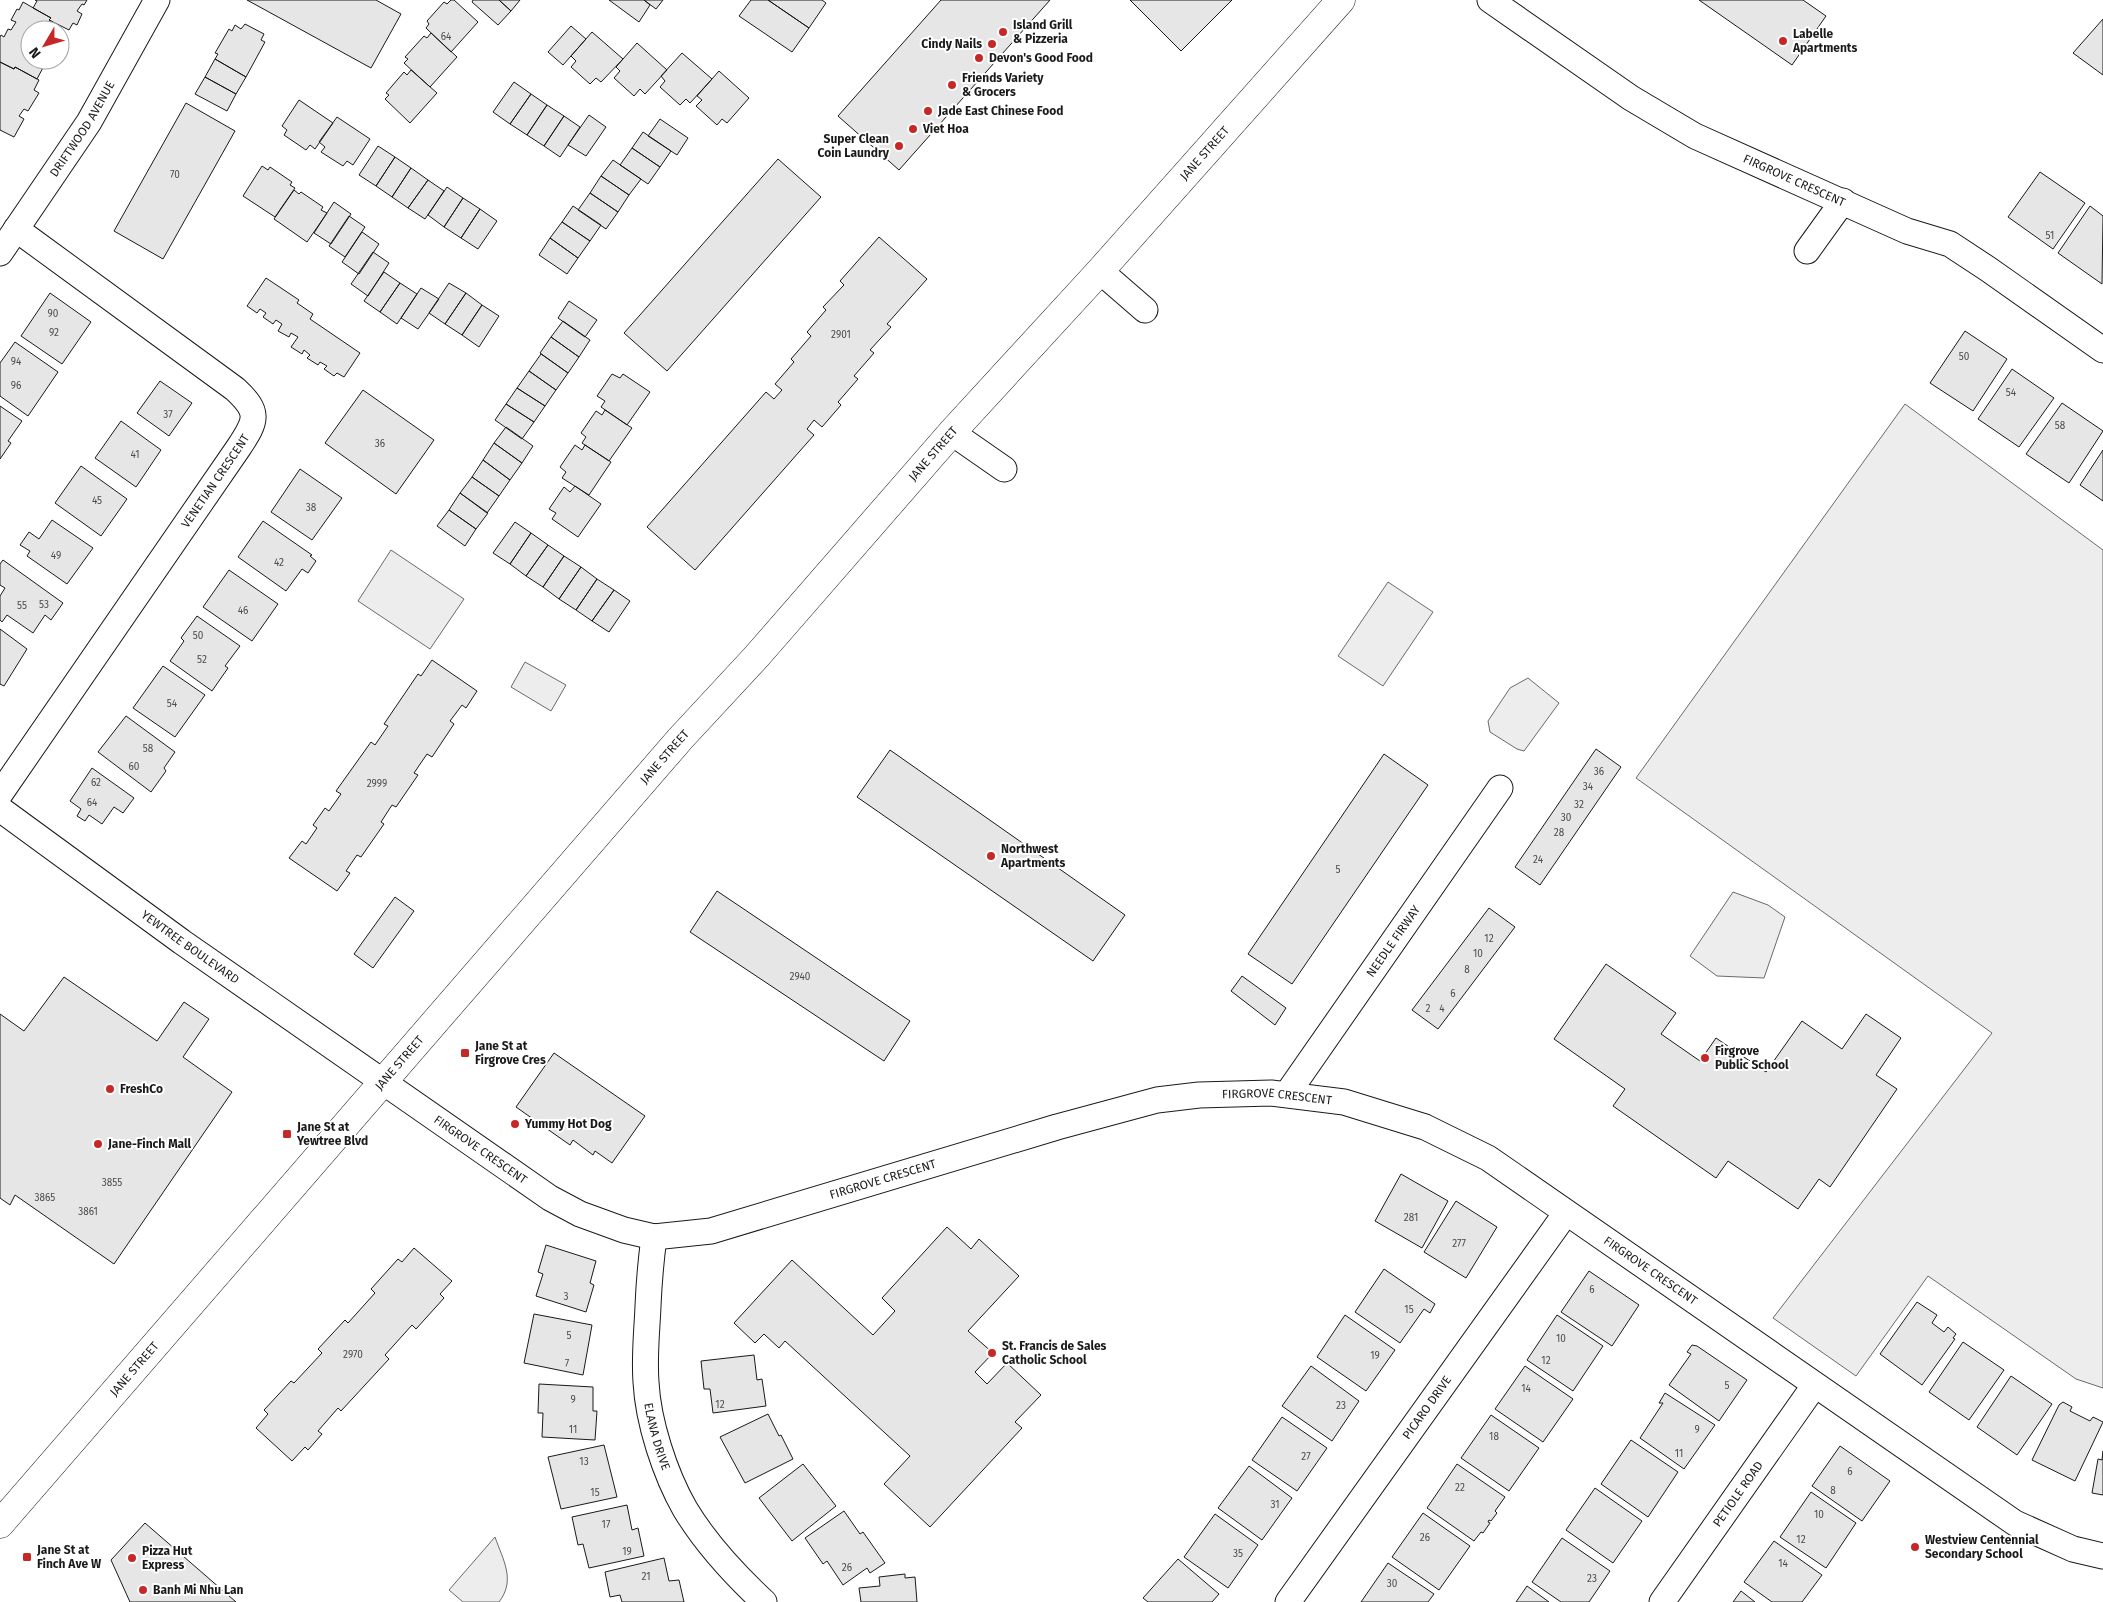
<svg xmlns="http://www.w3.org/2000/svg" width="2103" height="1602" font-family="'Fira Sans',sans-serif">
  <rect width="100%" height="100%" fill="#fff"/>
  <path fill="#ededed" stroke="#6a6a6a" d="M1905 404 2103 550V1388L2076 1379 1928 1276 1856 1376 1773 1318 1992 1033 1636 778Z
    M391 550 464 599 430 649 358 601Z
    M1388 582 1433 612 1383 686 1338 656Z
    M525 662 566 685 551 711 511 687Z
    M1528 678 1559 703 1524 751 1517 749 1490 732 1488 721 1510 688Z
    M1733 892 1768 905 1785 917 1764 978 1717 976 1690 956Z
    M495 1537C503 1560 516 1580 499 1602H463L449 1590Z"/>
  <path fill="#e6e6e6" stroke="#1a1a1a" d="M35 0H87L84 5 82 4 77 11 82 14 77 25 73 23 69 30 49 20 51 18 33 8 37 1Z
    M247 0H376L401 14 371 68Z
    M451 0H454L478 22 451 52 426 28 429 24 427 21 444 2 447 4Z
    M473 0H499L511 11 498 25 472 2Z
    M499 0H520L511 11Z
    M609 0H644L650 5 639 22Z
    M644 0H663L656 9Z
    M751 0H768L809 28 792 52 739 16Z
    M768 0H822L826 3 809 28Z
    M941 0H1050L899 170 838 116Z
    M1130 0H1232L1181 51Z
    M1699 0H1803L1826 16 1792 65Z
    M23 2 51 18 49 20 60 26 58 30H30V60H42L46 62 37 79 15 67 14 69 0 62V37L1 35 4 37 8 29 11 30 16 22 11 20 17 9 19 10Z
    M2103 19V75L2073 53Z
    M245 24 264 34 261 40 265 42 246 77 215 59 218 54 215 53 229 29 232 31 235 25 241 29Z
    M571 26 586 39 563 65 548 52Z
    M592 32 623 59 601 82 596 78 590 84 571 67 576 61 571 56Z
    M431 33 457 57 430 87 404 63 408 59 405 57 424 36 427 38Z
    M637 43 667 70 645 94 640 89 634 96 614 78 620 71 616 67Z
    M682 53 712 79 690 103 686 99 680 105 660 87 665 81 661 76Z
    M215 59 246 77 236 94 205 77Z
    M0 62 14 69 15 67 39 80 34 90 39 93 28 111 24 109 19 116 24 119 14 137 0 130Z
    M411 70 437 93 410 123 385 99 389 95 386 93 404 72 407 75Z
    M719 71 749 98 727 123 722 119 717 125 696 106 702 100 697 96Z
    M205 77 236 94 227 111 195 94Z
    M514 82 531 94 510 124 493 112Z
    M531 94 547 105 527 135 510 124Z
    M299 100 333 123 315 149 310 145 306 150 284 135 287 130 282 126Z
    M186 103 235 131 163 259 114 231Z
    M547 105 564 116 544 146 527 135Z
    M589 115 606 127 586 156 568 145Z
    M564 116 580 127 560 157 544 146Z
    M337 117 370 139 353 165 347 161 343 166 321 152 325 147 319 142Z
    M660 119 688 138 677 155 648 136Z
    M643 132 671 151 660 167 632 148Z
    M378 146 395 157 376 186 359 175Z
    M632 148 660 167 648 184 620 165Z
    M395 157 411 168 392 197 376 186Z
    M778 159 821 197 667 371 624 333Z
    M613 160 641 179 629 195 601 176Z
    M262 166 268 170 270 167 292 182 290 185 295 188 275 217 243 196Z
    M411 168 428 180 408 208 392 197Z
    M2040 172 2085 203 2053 249 2008 217Z
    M601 176 629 195 618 212 590 193Z
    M428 180 444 191 425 219 408 208Z
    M447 187 463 198 444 227 428 215Z
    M294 190 299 194 301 192 323 207 321 210 327 213 307 242 274 219Z
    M590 193 618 212 606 229 578 210Z
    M463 198 480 209 461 238 444 227Z
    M334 202 351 214 331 244 314 233Z
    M573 206 601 225 590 241 562 222Z
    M2090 206 2103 216 2102 284 2058 253Z
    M480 209 497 221 478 249 461 238Z
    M349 216 365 227 345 257 329 246Z
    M562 222 590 241 578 258 550 238Z
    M362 232 379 244 359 274 342 262Z
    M879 237 927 279 887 324 891 327 870 350 874 353 854 376 858 379 838 402 841 405 822 427 814 420 807 429 814 435 695 570 647 527 766 392 774 399 782 390 775 384 794 362 791 359 811 336 807 332 826 310 823 307 844 285 840 281Z
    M550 238 578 258 567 274 539 255Z
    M373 252 389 263 368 296 351 284Z
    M384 272 400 283 380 312 364 301Z
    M266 278 299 300 297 303 313 314 310 319 360 353 344 377 337 373 334 376 324 369 327 366 320 362 318 365 307 358 310 355 304 350 302 354 291 347 298 337 291 333 289 337 278 331 282 324 276 320 273 324 263 317 266 313 260 309 257 313 247 306Z
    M400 283 417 294 397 324 380 312Z
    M449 283 466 293 445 324 429 313Z
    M421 288 439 299 418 329 401 318Z
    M50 293 91 322 62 364 21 336Z
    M466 293 482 305 462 335 445 324Z
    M569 301 597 320 585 337 558 318Z
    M482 305 499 316 479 347 462 335Z
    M563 321 590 340 579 357 551 337Z
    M1965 331 2007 359 1973 411 1930 383Z
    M551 337 579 357 568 373 540 353Z
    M15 342 58 372 28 416 0 396V363Z
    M541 354 568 373 556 390 529 371Z
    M2012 369 2054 398 2019 447 1978 419Z
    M529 371 556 390 545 406 517 388Z
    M612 374 620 378 623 374 650 392 627 425 601 407 605 401 597 396Z
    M160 381 192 403 169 436 137 413Z
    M517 388 545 406 534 422 506 404Z
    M363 390 434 440 396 494 325 443Z
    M2062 403 2103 431 2069 483 2026 454Z
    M506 404 534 422 522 439 495 420Z
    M0 406 22 421 8 441 11 443 0 459Z
    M605 410 632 428 609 461 582 443 586 437 581 433 596 411 602 415Z
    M121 421 161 450 136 487 95 458Z
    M506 427 533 446 522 463 494 443Z
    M494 443 522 463 510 480 483 460Z
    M575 445 582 450 585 445 611 462 589 495 562 478 566 472 560 467Z
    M2103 450V501L2080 485Z
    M483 460 510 480 499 496 472 477Z
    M81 466 127 499 101 536 55 503Z
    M300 469 342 498 312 540 271 512Z
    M472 477 499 496 487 513 460 493Z
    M575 486 601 504 578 537 552 519 556 513 549 509 564 487 570 492Z
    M460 493 488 513 476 529 449 510Z
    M449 510 476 529 465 546 437 526Z
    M52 520 93 548 67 584 27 556 30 551 20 545 29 532 39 539Z
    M263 521 312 555 310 556 316 561 308 573 302 569 286 591 238 557Z
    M515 522 531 533 510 564 493 553Z
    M531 533 548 545 526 576 510 564Z
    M548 545 564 556 543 587 526 576Z
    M564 556 581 567 559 599 543 587Z
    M3 560 63 603 51 620 45 615 33 633 7 615 2 622 0 620V596L5 588 0 585V564Z
    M581 567 597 579 576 610 559 599Z
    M229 570 278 604 252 641 203 607Z
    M597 579 614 590 592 621 576 610Z
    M614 590 630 601 609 632 592 621Z
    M197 616 240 646 225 666 228 668 212 691 170 661 184 641 181 638Z
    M0 629 27 649 4 686 0 684Z
    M432 660 477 691 466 708 462 705 450 721 454 724 432 757 427 754 414 773 418 775 396 807 392 805 381 822 384 824 361 857 357 855 346 871 350 873 337 891 289 858 302 841 306 844 317 828 313 825 325 808 329 811 341 794 336 791 371 742 375 745 388 726 384 724 418 674 421 676Z
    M163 666 205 695 175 737 133 708Z
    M126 716 175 752 164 768 166 771 151 792 98 752Z
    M1596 749 1621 767 1540 885 1515 867Z
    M890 750 1125 915 1093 961 857 797Z
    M1384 754 1428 785 1292 984 1248 954Z
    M92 768 134 798 123 813 114 807 102 824 89 815 85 821 77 816 81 809 70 801Z
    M717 891 910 1021 884 1061 690 932Z
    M395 897 414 911 373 968 354 954Z
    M1489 908 1515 927 1438 1029 1412 1010Z
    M1606 964 1676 1013 1661 1034 1700 1061 1716 1038 1766 1072 1802 1021 1842 1049 1866 1014 1901 1038 1876 1075 1897 1089 1830 1187 1819 1179 1798 1209 1728 1161 1716 1178 1613 1106 1625 1089 1554 1039Z
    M1242 976 1286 1008 1275 1025 1231 991Z
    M64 977 157 1041 184 1002 209 1019 183 1057 232 1092 114 1264 15 1195 10 1205 0 1198V1014L24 1031Z
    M554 1053 645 1116 612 1163 595 1151 593 1155 573 1140 570 1145 516 1107Z
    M1401 1174 1448 1201 1422 1248 1375 1221Z
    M1456 1201 1497 1227 1466 1278 1424 1252Z
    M947 1227 971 1249 979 1239 1019 1276 968 1331 993 1353 975 1372 987 1384 1007 1363 1041 1395 1015 1422 1022 1428 930 1527 884 1484 910 1456 785 1341 779 1348 764 1334 755 1343 734 1323 792 1260 873 1335 895 1311 882 1298Z
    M546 1245 596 1261 590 1283 594 1285 586 1312 536 1296 543 1274 538 1272Z
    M414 1248 452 1281 440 1294 444 1298 416 1329 412 1325 385 1355 389 1359 341 1411 338 1408 318 1431 322 1434 308 1450 305 1447 292 1461 256 1428 268 1414 264 1410 291 1381 294 1383 322 1353 318 1349 345 1320 348 1323 375 1293 371 1289 398 1259 402 1262Z
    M1384 1269 1435 1304 1430 1313 1424 1309 1400 1343 1355 1312Z
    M1589 1271 1639 1305 1612 1346 1561 1312Z
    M1917 1302 1937 1315 1932 1323 1944 1332 1948 1327 1956 1334 1953 1338 1955 1339 1922 1385 1880 1354Z
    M534 1314 592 1325 583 1375 524 1363Z
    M1345 1315 1395 1350 1366 1391 1317 1357Z
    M1557 1315 1603 1346 1573 1391 1527 1360Z
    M1963 1342 2004 1370 1969 1420 1929 1392Z
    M1692 1345 1697 1346 1747 1380 1719 1421 1669 1385 1691 1354 1687 1352Z
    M754 1355 757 1380 762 1379 766 1406 713 1413 710 1389H704L701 1361Z
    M1311 1366 1359 1401 1332 1441 1282 1406Z
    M1525 1366 1573 1399 1543 1442 1495 1409Z
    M2011 1376 2052 1404 2017 1455 1977 1427Z
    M539 1384 593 1387V1411H597L595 1440 542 1437 543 1413H538Z
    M1665 1393 1715 1425 1684 1469 1640 1438 1663 1403H1659Z
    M2063 1402 2072 1407 2070 1411 2090 1421 2093 1417 2103 1422 2075 1481 2032 1460 2059 1405Z
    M768 1414 779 1436 781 1435 793 1459 745 1483 720 1437Z
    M1491 1415 1539 1448 1509 1491 1461 1458Z
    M1282 1417 1327 1448 1297 1491 1252 1460Z
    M1631 1440 1678 1472 1648 1517 1601 1484Z
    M604 1445 617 1497 561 1509 548 1457Z
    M1840 1446 1890 1481 1862 1521 1812 1486Z
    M2103 1451V1495L2092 1493 2098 1459 2102 1460Z
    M803 1464 836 1506 792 1541 759 1498Z
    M1457 1464 1505 1497 1495 1511 1497 1513 1491 1521 1489 1520 1488 1522 1490 1523 1483 1533 1481 1532 1474 1541 1427 1508Z
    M1249 1466 1292 1498 1262 1540 1218 1508Z
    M1595 1488 1642 1521 1613 1563 1566 1530Z
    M1811 1492 1856 1523 1826 1568 1780 1537Z
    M627 1505 632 1530 638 1528 644 1556 589 1568 583 1544 578 1545 572 1517Z
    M844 1511 860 1534 863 1532 885 1563 870 1573 867 1568 843 1585 827 1561 823 1564 805 1538Z
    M1423 1513 1470 1546 1439 1590 1392 1557Z
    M1215 1514 1258 1545 1228 1588 1184 1557Z
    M145 1523 236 1602H130L111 1560Z
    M1562 1538 1610 1571 1589 1602H1561L1532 1582Z
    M1774 1541 1822 1575 1802 1602H1772L1744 1582Z
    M664 1558 669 1581 679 1580 684 1602H622L620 1595 610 1597 605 1572Z
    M1178 1559 1219 1594 1212 1602H1148L1143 1598Z
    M1388 1563 1434 1594 1428 1602H1361Z
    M905 1574V1578L915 1577 917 1602H861L859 1588 880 1586 879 1577Z
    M1527 1586 1549 1602H1516Z
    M1741 1591 1755 1602H1733Z"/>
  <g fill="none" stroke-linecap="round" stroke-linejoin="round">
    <defs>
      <g id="minor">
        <path id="s1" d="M1490 0 1631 98 1695 136 1907 231 1950 244 1988 269 2103 350"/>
        <path d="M1807 251 1843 201"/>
        <path id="s2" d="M0 253 89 122 157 0"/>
        <path d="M1100 271 1145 310"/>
        <path d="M953 431 958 437 1004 469"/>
        <path id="s3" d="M0 794 239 447C257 420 260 412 235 389L16 229"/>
        <path id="s4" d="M0 809 182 942 550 1198 580 1214 624 1230 654 1237 711 1231 1057 1127 1157 1100 1199 1095 1271 1093 1344 1102 1425 1127 1488 1158 2015 1523 2073 1549 2103 1556"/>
        <path id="s5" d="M1287 1094 1500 788"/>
        <path id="s6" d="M654 1237C651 1260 649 1282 648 1306 647 1331 644 1356 646 1382 648 1422 665 1474 685 1509 706 1544 734 1574 764 1602"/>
        <path id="s7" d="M1288 1602 1566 1213"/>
        <path id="s8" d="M1662 1602 1814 1386"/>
      </g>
      <g id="major">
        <path id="s9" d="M0 1524 680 739 757 656 953 431 1100 271 1341 0"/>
      </g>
    </defs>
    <use href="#minor" stroke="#1a1a1a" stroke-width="27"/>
    <use href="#major" stroke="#1a1a1a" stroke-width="29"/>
    <use href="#minor" stroke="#fff" stroke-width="25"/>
    <use href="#major" stroke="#fff" stroke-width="28"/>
  </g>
  <g fill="#c62828" stroke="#fff" stroke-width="2">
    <circle cx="1003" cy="32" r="5"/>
    <circle cx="1783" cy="41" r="5"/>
    <circle cx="992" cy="44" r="5"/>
    <circle cx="979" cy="58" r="5"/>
    <circle cx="952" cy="85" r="5"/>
    <circle cx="928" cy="111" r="5"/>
    <circle cx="913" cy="129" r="5"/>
    <circle cx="899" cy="146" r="5"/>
    <circle cx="991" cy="856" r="5"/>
    <rect x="460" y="1048" width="10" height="10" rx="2.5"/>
    <circle cx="1705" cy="1058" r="5"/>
    <circle cx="110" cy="1089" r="5"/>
    <circle cx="515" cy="1124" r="5"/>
    <rect x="282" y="1129" width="10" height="10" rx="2.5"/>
    <circle cx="98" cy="1144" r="5"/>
    <circle cx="992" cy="1353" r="5"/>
    <circle cx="1915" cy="1547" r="5"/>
    <rect x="22" y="1552" width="10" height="10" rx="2.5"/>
    <circle cx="132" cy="1558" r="5"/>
    <circle cx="143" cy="1590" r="5"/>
  </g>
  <g text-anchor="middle" stroke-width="4" stroke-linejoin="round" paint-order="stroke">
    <g font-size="10" fill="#4d4d4d">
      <text x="446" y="40">64</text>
      <text x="175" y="178">70</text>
      <text x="2050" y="239">51</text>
      <text x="53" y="317">90</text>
      <text x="54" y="336">92</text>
      <text x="841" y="338">2901</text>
      <text x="1964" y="360">50</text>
      <text x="16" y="365">94</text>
      <text x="16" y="389">96</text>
      <text x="2011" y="396">54</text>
      <text x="168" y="418">37</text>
      <text x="2060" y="429">58</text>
      <text x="380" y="447">36</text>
      <text x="135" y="458">41</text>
      <text x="97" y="504">45</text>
      <text x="311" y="511">38</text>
      <text x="56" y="559">49</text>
      <text x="279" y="566">42</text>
      <text x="44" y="608">53</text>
      <text x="22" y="609">55</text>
      <text x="243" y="614">46</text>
      <text x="198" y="639">50</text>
      <text x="202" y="663">52</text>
      <text x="172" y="707">54</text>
      <text x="148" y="752">58</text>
      <text x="134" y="770">60</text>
      <text x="1599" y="775">36</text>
      <text x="96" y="786">62</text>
      <text x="377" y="787">2999</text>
      <text x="1588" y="790">34</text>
      <text x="92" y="806">64</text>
      <text x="1579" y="808">32</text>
      <text x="1566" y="821">30</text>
      <text x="1559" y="836">28</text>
      <text x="1538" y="863">24</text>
      <text x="1338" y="873">5</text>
      <text x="1489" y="942">12</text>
      <text x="1478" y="957">10</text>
      <text x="1467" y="973">8</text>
      <text x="800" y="980">2940</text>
      <text x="1453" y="997">6</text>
      <text x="1428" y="1012">2</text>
      <text x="1442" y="1012">4</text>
      <text x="112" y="1186">3855</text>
      <text x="45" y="1201">3865</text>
      <text x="88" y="1215">3861</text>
      <text x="1411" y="1221">281</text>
      <text x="1459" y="1247">277</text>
      <text x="1592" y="1293">6</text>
      <text x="566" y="1300">3</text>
      <text x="1409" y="1313">15</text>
      <text x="569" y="1339">5</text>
      <text x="1561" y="1342">10</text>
      <text x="353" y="1358">2970</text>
      <text x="1375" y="1359">19</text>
      <text x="1546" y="1364">12</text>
      <text x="567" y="1367">7</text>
      <text x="1727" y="1389">5</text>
      <text x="1526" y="1392">14</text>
      <text x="573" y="1403">9</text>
      <text x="720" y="1408">12</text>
      <text x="1341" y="1409">23</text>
      <text x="573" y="1433">11</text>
      <text x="1697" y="1433">9</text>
      <text x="1494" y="1440">18</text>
      <text x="1679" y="1457">11</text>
      <text x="1306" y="1460">27</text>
      <text x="584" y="1465">13</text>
      <text x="1850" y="1475">6</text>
      <text x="1460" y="1491">22</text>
      <text x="1833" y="1494">8</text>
      <text x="595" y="1496">15</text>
      <text x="1275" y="1508">31</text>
      <text x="1819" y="1518">10</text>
      <text x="606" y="1528">17</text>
      <text x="1425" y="1541">26</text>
      <text x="1801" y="1543">12</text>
      <text x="627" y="1555">19</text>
      <text x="1238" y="1557">35</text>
      <text x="1783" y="1567">14</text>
      <text x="847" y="1571">26</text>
      <text x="646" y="1580">21</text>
      <text x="1592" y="1582">23</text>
      <text x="1392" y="1587">30</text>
    </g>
    <g font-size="12" font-weight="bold" fill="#1a1a1a" stroke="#fff" text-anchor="start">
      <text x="1013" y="29">Island Grill<tspan x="1013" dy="14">&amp; Pizzeria</tspan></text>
      <text x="1793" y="38">Labelle<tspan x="1793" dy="14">Apartments</tspan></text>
      <text x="982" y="48" text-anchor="end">Cindy Nails</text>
      <text x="989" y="62">Devon's Good Food</text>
      <text x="962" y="82">Friends Variety<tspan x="962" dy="14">&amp; Grocers</tspan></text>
      <text x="938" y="115">Jade East Chinese Food</text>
      <text x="923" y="133">Viet Hoa</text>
      <text x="889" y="143" text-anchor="end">Super Clean<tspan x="889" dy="14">Coin Laundry</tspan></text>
      <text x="1001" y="853">Northwest<tspan x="1001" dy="14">Apartments</tspan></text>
      <text x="475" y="1050">Jane St at<tspan x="475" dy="14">Firgrove Cres</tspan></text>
      <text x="1715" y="1055">Firgrove<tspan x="1715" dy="14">Public School</tspan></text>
      <text x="120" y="1093">FreshCo</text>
      <text x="525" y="1128">Yummy Hot Dog</text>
      <text x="297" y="1131">Jane St at<tspan x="297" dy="14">Yewtree Blvd</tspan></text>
      <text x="108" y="1148">Jane-Finch Mall</text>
      <text x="1002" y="1350">St. Francis de Sales<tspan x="1002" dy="14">Catholic School</tspan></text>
      <text x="1925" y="1544">Westview Centennial<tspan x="1925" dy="14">Secondary School</tspan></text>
      <text x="37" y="1554">Jane St at<tspan x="37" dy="14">Finch Ave W</tspan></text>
      <text x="142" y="1555">Pizza Hut<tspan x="142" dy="14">Express</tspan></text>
      <text x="153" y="1594">Banh Mi Nhu Lan</text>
    </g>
    <g font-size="12" fill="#1a1a1a" stroke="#fff">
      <text dy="4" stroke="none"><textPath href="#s2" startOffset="149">DRIFTWOOD AVENUE</textPath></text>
      <text dy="4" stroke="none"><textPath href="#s9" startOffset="1825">JANE STREET</textPath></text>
      <text dy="4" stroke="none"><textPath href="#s1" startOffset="355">FIRGROVE CRESCENT</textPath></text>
      <text dy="4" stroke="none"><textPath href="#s9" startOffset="1420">JANE STREET</textPath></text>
      <text dy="4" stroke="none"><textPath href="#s3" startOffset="380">VENETIAN CRESCENT</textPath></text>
      <text dy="4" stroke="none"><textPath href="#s9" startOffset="1015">JANE STREET</textPath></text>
      <text dy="4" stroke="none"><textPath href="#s5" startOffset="186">NEEDLE FIRWAY</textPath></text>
      <text dy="4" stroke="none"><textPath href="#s4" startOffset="235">YEWTREE BOULEVARD</textPath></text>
      <text dy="4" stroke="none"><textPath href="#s9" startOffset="610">JANE STREET</textPath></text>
      <text dy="4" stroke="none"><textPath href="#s4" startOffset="1428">FIRGROVE CRESCENT</textPath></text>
      <text dy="4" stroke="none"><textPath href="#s4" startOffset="589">FIRGROVE CRESCENT</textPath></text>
      <text dy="4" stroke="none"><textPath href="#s4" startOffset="1022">FIRGROVE CRESCENT</textPath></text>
      <text dy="4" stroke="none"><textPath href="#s4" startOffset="1848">FIRGROVE CRESCENT</textPath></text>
      <text dy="4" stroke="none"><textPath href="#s9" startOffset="205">JANE STREET</textPath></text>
      <text dy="4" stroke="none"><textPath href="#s7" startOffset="239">PICARO DRIVE</textPath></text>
      <text dy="4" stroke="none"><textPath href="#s6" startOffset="201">ELANA DRIVE</textPath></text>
      <text dy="4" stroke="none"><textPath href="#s8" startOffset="132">PETIOLE ROAD</textPath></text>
    </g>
  </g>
  <g transform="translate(45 45) rotate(232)"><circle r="24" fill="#ffffff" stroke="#a3a3a3"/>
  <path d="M0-4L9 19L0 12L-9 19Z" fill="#c62828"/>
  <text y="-8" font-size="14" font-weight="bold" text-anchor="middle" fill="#1a1a1a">N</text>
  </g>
</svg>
